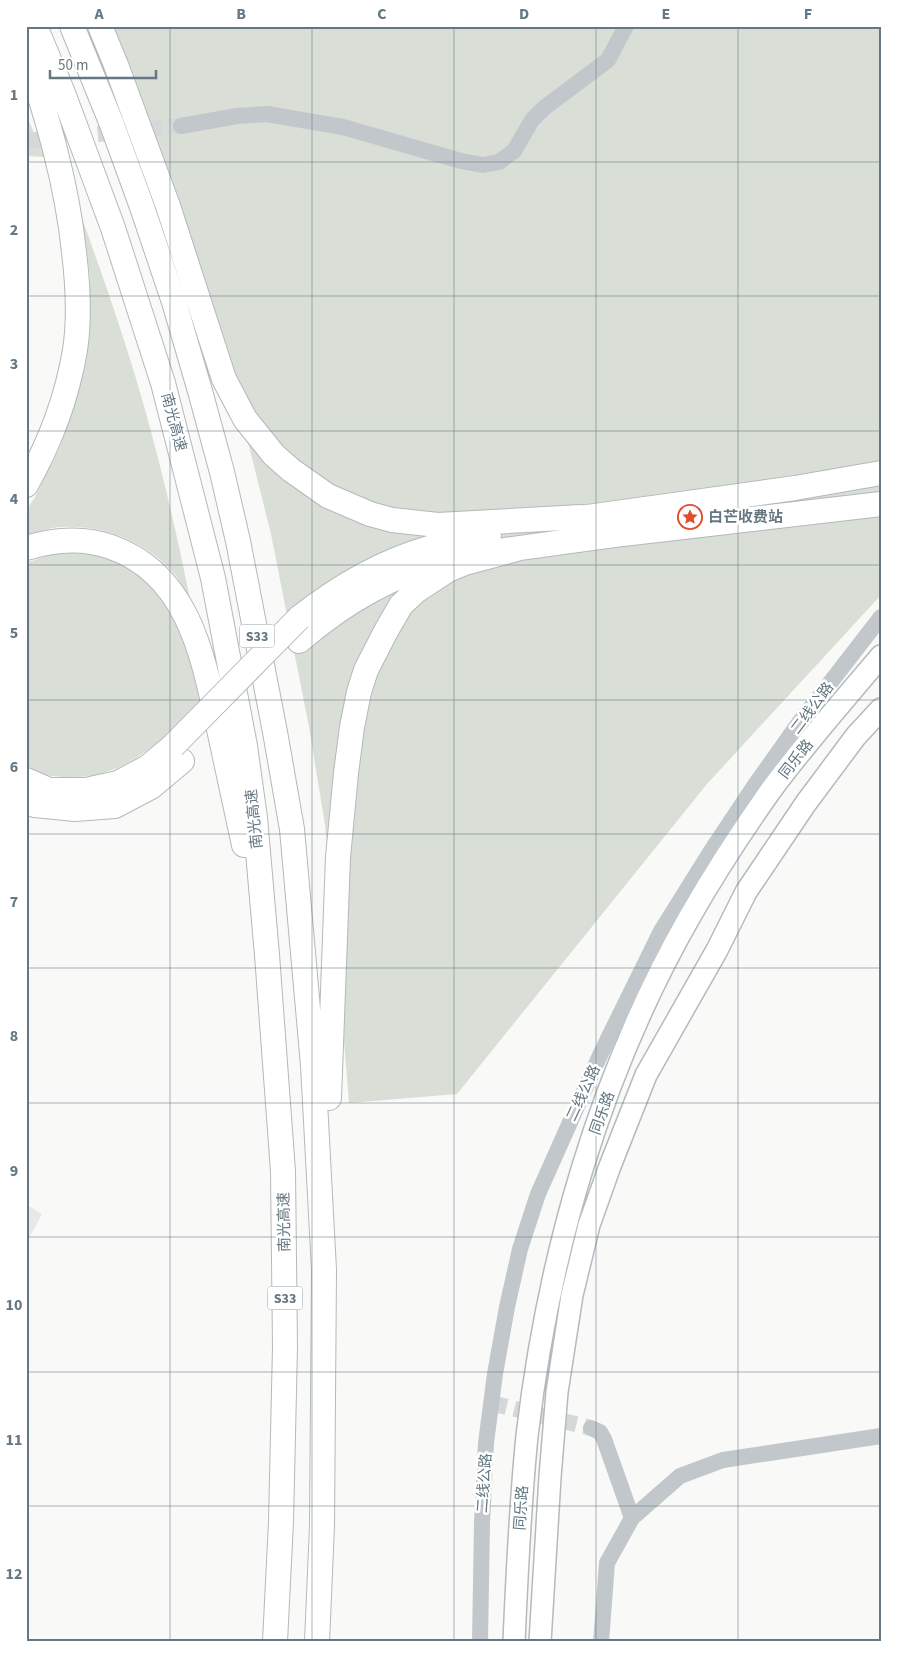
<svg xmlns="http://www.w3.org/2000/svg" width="907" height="1668" font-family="'Source Sans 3','Noto Sans SC',sans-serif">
  <rect width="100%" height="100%" fill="#f9f9f7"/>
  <path fill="#e7e9e8" d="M26 1204 42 1214 26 1244Z"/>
  <path fill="#d9ded6" d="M109 26H881V595L707 784 457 1094 349 1103 333 905 325 825 309 727 271 534 233 382Z
    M26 115 45 157 26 156Z
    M82 218C104 280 126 342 144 406 162 470 177 534 190 599 186 591 181 583 176 576 147 540 97 522 52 528 44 530 35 533 26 535V510L34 499 60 447 78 392 89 335 90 276Z
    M74 553C82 553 90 554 97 556 165 572 187 641 200 702 162 739 128 778 70 777 53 777 41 775 26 766V563L52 554Z"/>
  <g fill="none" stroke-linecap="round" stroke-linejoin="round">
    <path stroke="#d4d8da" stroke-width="16" stroke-dasharray="16 8" stroke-linecap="butt" d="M26 141 181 126
      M491 1403 591 1428"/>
    <defs>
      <path id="major" d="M514 1642C517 1573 520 1505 527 1436 548 1256 599 1076 689 918 714 874 742 831 771 790 805 744 844 700 881 656
        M540 1642 550 1477 557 1392 572 1295 589 1225 610 1166 646 1075 717 950 746 892 806 803 856 736 881 709"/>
      <path id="highway" d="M35 26 63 93 113 228 163 383 213 578 245 746 255 818 267 955 283 1171 285 1347 281 1522 275 1642
        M72 26 111 122 142 207 174 302 200 391 222 472 238 541 275 732 292 829 313 1065 324 1270 322 1526 317 1642
        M100 26 116 65 168 206 224 379 245 419 274 455 291 470 328 496 370 514 392 520 438 525 581 517
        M26 54C48 119 67 184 74 252 78 285 80 318 75 350 67 398 50 443 26 485
        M566 520 795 488 881 473
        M26 548C55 539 83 537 111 547 191 575 204 662 220 734 228 771 236 808 244 845
        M505 550 614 535 881 504
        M299 618C338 587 381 562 429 548 449 542 469 539 489 536
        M299 641C345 602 391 575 450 559
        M26 780 49 790H86L118 783 148 767 173 746
        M26 801 35 805 75 809 115 806 151 787 182 761
        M329 1098 338 857 346 773 352 727 359 692 366 670 386 631 401 605 416 591 448 570 465 563 520 548"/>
    </defs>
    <use href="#major" stroke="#b4babd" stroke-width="24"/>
    <use href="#highway" stroke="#b3b9bc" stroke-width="26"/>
    <path stroke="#c2c7cb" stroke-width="16" d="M181 126 237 116 267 114 343 127 461 161 483 165 499 162 514 151 532 120 544 108 608 60 626 26
      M591 1428 600 1432 604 1439 632 1518
      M480 1642 482 1523 486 1443 495 1374 507 1307 520 1249 538 1194 601 1053 661 931 711 851 755 785 799 723 881 617
      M601 1642 607 1563 632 1518 680 1476 723 1460 881 1436"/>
    <use href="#major" stroke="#fff" stroke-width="21"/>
    <use href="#highway" stroke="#fff" stroke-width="24"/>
    <defs>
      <path id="highway-bridge" d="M173 746 299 618"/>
    </defs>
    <use href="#highway-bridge" stroke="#b3b9bc" stroke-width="26" stroke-linecap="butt"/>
    <use href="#highway-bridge" stroke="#fff" stroke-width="24"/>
  </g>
  <path fill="none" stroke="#647782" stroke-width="1" stroke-opacity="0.55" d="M170 26V1642M312 26V1642M454 26V1642M596 26V1642M738 26V1642M26 162H881M26 296H881M26 431H881M26 565H881M26 700H881M26 834H881M26 968H881M26 1103H881M26 1237H881M26 1372H881M26 1506H881"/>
  <defs>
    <symbol id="sight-ring" viewBox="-11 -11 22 22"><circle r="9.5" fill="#fff" stroke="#e24b2e" stroke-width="1.5"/><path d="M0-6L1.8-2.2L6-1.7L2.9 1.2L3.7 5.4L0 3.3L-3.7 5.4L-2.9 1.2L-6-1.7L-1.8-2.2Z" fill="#e24b2e"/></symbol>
  </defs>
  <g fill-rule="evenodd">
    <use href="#sight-ring" x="676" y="503" width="28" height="28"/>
  </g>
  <g text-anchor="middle" stroke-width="5" stroke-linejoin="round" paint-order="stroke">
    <g fill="#fff" stroke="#92a0a8" stroke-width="1">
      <rect x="239.5" y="624.5" width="35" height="23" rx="4"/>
      <rect x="267.5" y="1286.5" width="35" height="23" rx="4"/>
    </g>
    <g font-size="14" font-weight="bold" fill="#647782">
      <text x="257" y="641">S33</text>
      <text x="285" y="1303">S33</text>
    </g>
    <g font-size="15" fill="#647782" stroke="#fff">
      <text transform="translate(174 422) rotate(75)" y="5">南光高速</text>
      <text transform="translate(812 708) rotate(-53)" y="5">二线公路</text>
      <text transform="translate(796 759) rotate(-52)" y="5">同乐路</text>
      <text transform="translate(254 819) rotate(-96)" y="5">南光高速</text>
      <text transform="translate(583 1093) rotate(-65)" y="5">二线公路</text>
      <text transform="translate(602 1113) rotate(-70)" y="5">同乐路</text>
      <text transform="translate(284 1222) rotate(-91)" y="5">南光高速</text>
      <text transform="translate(484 1483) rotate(-86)" y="5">二线公路</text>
      <text transform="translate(521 1508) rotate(-86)" y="5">同乐路</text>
    </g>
    <g font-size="15" font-weight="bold" fill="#647782" stroke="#fff" text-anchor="start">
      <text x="708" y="522">白芒收费站</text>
    </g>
  </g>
  <rect width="907" height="1668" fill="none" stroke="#ffffff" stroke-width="55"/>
  <path d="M50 70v8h106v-8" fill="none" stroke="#647782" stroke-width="2.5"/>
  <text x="58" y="70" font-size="15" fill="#647782" stroke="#ffffff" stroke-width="4" paint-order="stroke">50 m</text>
  <rect x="28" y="28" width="852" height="1612" fill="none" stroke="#647782" stroke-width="2"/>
  <g font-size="16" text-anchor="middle" font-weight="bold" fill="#647782">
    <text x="99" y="19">A</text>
    <text x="241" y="19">B</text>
    <text x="382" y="19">C</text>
    <text x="524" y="19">D</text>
    <text x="666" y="19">E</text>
    <text x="808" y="19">F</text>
    <text x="14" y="100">1</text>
    <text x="14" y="235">2</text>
    <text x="14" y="369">3</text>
    <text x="14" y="504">4</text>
    <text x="14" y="638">5</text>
    <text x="14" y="772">6</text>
    <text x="14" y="907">7</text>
    <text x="14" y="1041">8</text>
    <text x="14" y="1176">9</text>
    <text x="14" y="1310">10</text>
    <text x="14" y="1445">11</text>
    <text x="14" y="1579">12</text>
  </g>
</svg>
